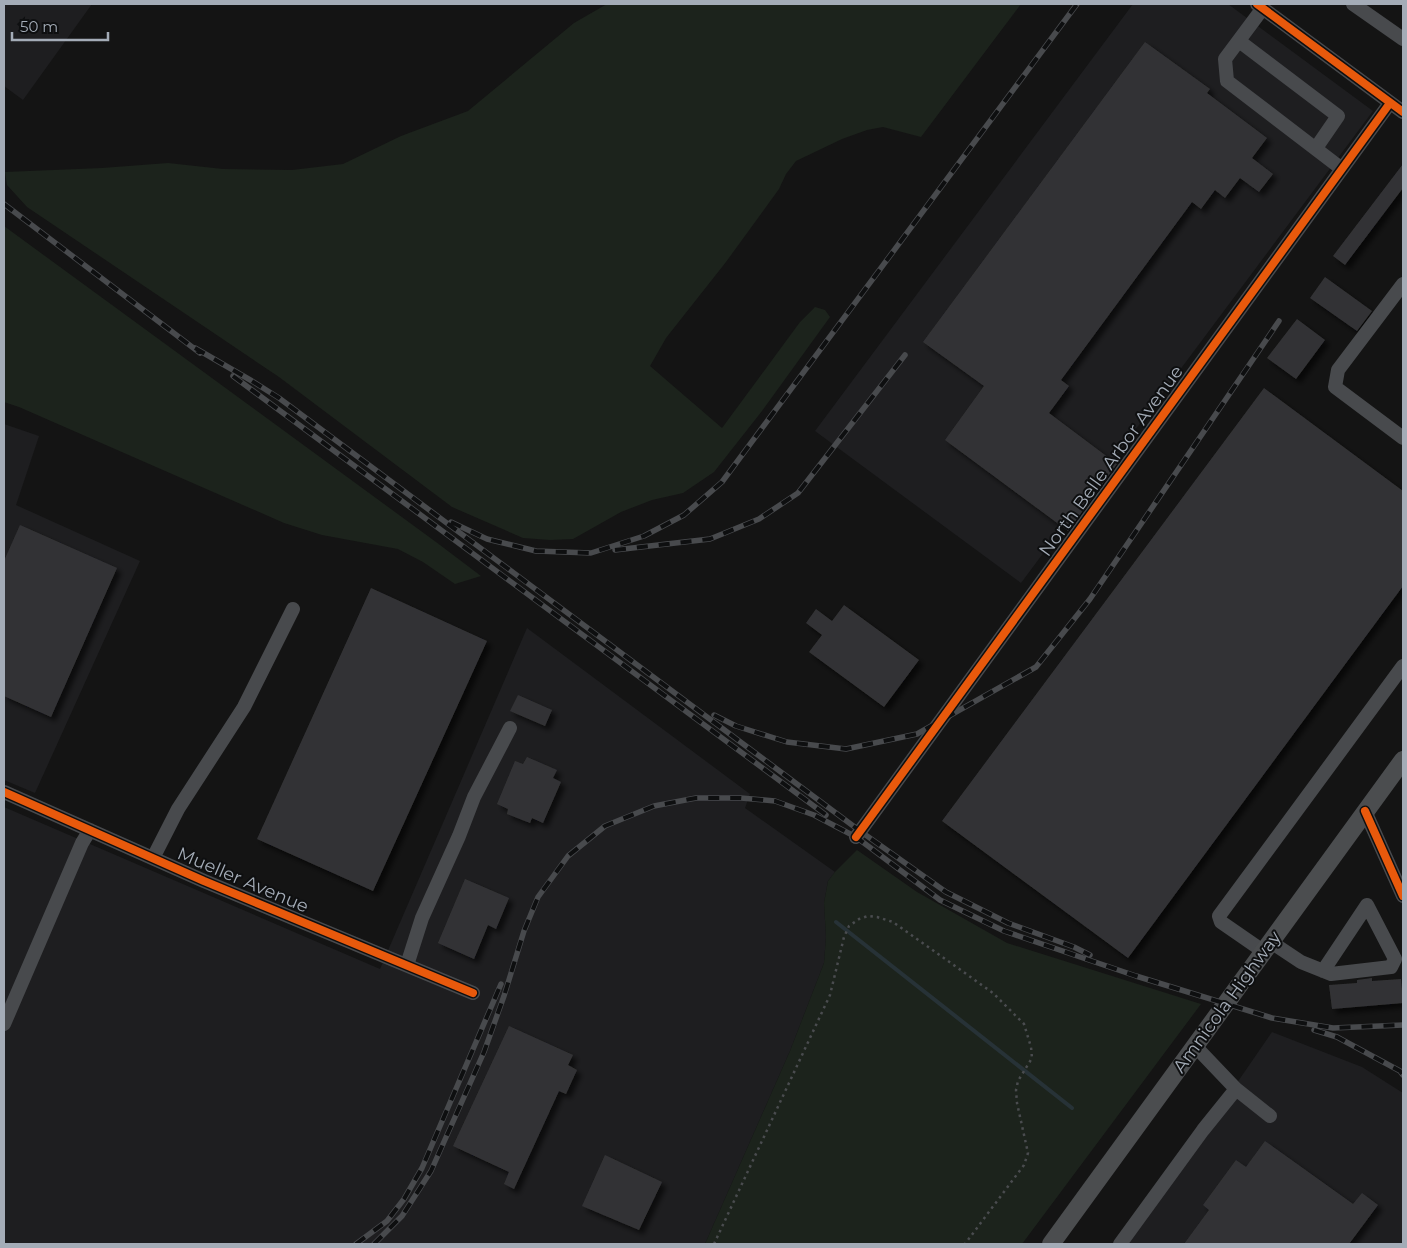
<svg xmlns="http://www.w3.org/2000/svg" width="1407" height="1248" font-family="Montserrat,sans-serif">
  <defs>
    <filter id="shadow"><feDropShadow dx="4.5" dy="4.5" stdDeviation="2.5" flood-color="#0009"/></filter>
  </defs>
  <rect width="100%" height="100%" fill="#141414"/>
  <path fill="#1e1e20" d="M4 4H92L23 100 4 86Z
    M1133 4H1228L1373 111 1021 583 815 431Z
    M4 424 39 436 16 505 140 561 35 793 4 780Z
    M527 628 750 794 745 808 835 872 828 881 824 903 826 937 824 963 790 1051 705 1244H4V807L380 969Z
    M1272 1032 1362 1067 1403 1093V1244H1126Z"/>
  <path fill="#1c231c" d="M607 4H1021L921 137 883 127 867 130 842 139 796 161 786 174 779 189 726 262 666 338 650 366 722 428 800 322 815 307 825 310 830 317 762 411 714 472 683 493 652 500 621 512 573 539 550 540 523 538 452 507 279 377 27 207 7 185 5 172 102 168 168 163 223 169 292 170 343 164 401 136 468 111 574 23Z
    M4 226 436 542 481 576 455 584 423 562 398 549 322 535 284 523 19 407 4 402Z
    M857 850 917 892 1007 943 1201 1004 1022 1244H705L790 1051 824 963 826 937 824 903 828 881 835 872Z"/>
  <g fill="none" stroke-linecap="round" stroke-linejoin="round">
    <path stroke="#273237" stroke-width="4" d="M836 922 1072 1108"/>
  </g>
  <path fill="#333335" filter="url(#shadow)" d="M1145 42 1210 89 1207 93 1267 138 1252 158 1273 174 1259 192 1240 178 1225 198 1215 190 1201 209 1192 202 1061 380 1069 386 1049 413 1117 464 1068 531 945 440 984 386 923 342Z
    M1403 164V188L1345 265 1333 256Z
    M1325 277 1372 311 1357 331 1310 298Z
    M1297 319 1325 340 1296 379 1267 358Z
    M1264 388 1403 491V586L1128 958 942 821Z
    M20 525 117 568 51 717 4 696V561Z
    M371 588 487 641 373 891 257 839Z
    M844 605 919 660 884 707 809 652 822 635 806 623 816 609 832 621Z
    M518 695 552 710 545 726 510 711Z
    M527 757 557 770 553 778 561 782 543 823 532 818 530 823 507 814 508 809 497 804 515 761 523 764Z
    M465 879 509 898 496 929 488 925 474 959 438 943Z
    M1372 978V981L1401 979 1403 1003 1332 1009 1329 985 1357 983V980Z
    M509 1026 573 1055 568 1065 577 1070 566 1094 559 1091 514 1189 504 1184 509 1172 453 1146Z
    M1265 1141 1353 1204 1362 1193 1378 1205 1349 1244H1184L1209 1210 1203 1205 1236 1160 1246 1167Z
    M605 1155 662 1182 639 1230 582 1206Z"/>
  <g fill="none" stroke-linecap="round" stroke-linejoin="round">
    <path stroke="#4a4c4f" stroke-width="2.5" stroke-dasharray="2.5 4" stroke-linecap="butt" d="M714 1244 830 995 844 937 849 926 859 919 868 916 877 917 893 922 993 993 1024 1024 1031 1047 1032 1058 1018 1081 1016 1090 1017 1103 1028 1153 1024 1165 965 1244"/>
    <path stroke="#484a4d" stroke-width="14" d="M1257 4 1403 112
      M1353 4 1403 39
      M1263 8 1225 59 1227 81 1342 169
      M1239 41 1338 116 1316 148
      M1403 284 1338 370 1335 387 1403 438
      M4 792 204 881 473 993
      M1365 811 1403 896
      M856 837 1390 103
      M153 858 178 809 244 707 293 609
      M1271 942 1301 962 1331 974 1391 967 1395 959 1367 905 1323 971
      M1263 951 1221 922 1219 916 1403 666
      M407 965 422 918 459 836 474 797 510 728
      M4 1024 82 843 90 830
      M1236 1089 1270 1116
      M1120 1244 1203 1130 1236 1089 1195 1046"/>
    <path stroke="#4b4d4f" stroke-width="18" d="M1051 1244 1403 760"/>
    <defs>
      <path id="rail" d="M4 204 200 353
        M195 348 252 381 279 398 860 831 946 892 1008 923 1074 947 1090 955
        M233 376 826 815
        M451 522 487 539 536 551 591 553 644 536 684 515 722 482 1077 4
        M615 550 710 539 759 519 798 493 905 355
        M714 715 736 726 787 742 846 749 917 734 1036 667 1090 599 1279 321
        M1314 1030 1337 1037 1400 1071 1403 1075
        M356 1244 387 1221 404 1199 422 1168 501 984
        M374 1244 402 1216 431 1171 484 1052 504 996 524 931 538 897 568 856 605 826 654 806 696 798H741L775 801 814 815 856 837 940 900 1004 931 1136 976 1272 1018 1333 1028 1403 1025"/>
    </defs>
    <use href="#rail" stroke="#484a4d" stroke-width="5.5"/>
    <use href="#rail" stroke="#0e0f10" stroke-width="4" stroke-dasharray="11" stroke-linecap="butt"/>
    <defs>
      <path id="cycleway" d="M1257 4 1403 112
        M4 792 204 881 473 993
        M1365 811 1403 896
        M856 837 1390 103"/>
    </defs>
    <use href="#cycleway" stroke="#0e0f10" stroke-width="11"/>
    <use href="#cycleway" stroke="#e8590c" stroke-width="8"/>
  </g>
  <g text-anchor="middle" stroke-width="4" stroke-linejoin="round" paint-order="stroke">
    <g font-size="18" fill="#a4acb7" stroke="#0e0f10">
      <text transform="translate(1111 461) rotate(-54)" y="6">North Belle Arbor Avenue</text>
      <text transform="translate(243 880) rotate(23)" y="6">Mueller Avenue</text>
      <text transform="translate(1227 1002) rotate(-54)" y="6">Amnicola Highway</text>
    </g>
  </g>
  <rect width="1407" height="1248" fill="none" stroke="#a4acb7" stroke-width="10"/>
  <path d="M12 32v8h96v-8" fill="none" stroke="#a4acb7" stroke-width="2.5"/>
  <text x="20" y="32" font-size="15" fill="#a4acb7" stroke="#0e0f10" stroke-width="4" paint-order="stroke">50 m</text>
</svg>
